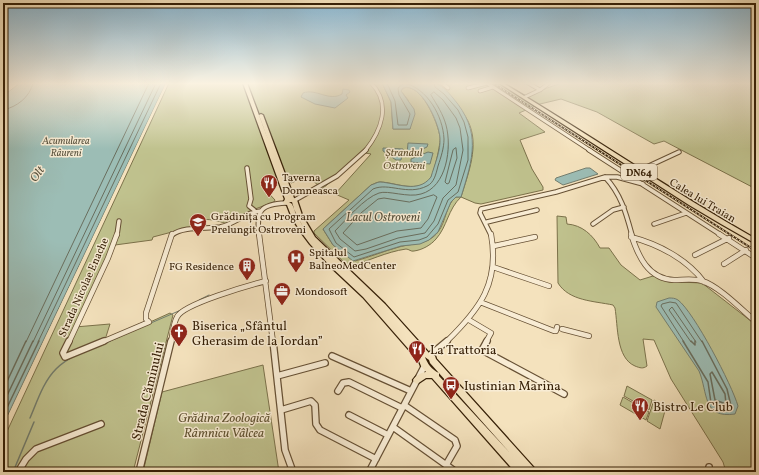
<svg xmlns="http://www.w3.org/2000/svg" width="759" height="475" font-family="Vollkorn,serif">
  <rect width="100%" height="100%" fill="#f4e2bd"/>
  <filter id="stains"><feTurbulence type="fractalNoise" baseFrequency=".005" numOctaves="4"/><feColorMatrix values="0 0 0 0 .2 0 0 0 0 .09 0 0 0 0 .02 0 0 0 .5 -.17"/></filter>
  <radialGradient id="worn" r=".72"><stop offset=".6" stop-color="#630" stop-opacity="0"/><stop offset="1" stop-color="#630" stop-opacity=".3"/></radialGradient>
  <path fill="#c0c28e" stroke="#7b714a" d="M169 83H382L391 102 393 129H410L408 100 401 91 403 88C421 82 438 123 440 137 441 143 434 174 430 179 418 194 394 182 380 182 377 182 374 184 371 185L323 229 333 245 355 261C370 257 384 251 399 247 413 243 428 245 438 232 446 222 446 204 456 197H461C468 174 480 145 468 121 462 109 447 95 438 84L434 83H504L528 97 547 88 562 83H756V189L664 141 654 144 597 112 561 99 540 104 519 113 545 132 520 140 532 169 543 187V190L481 204 475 203 461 197C448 209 447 227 436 239 431 245 422 250 414 251 411 252 409 249 406 249 386 252 368 261 349 267L314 233V231L349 200 335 194 371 154 365 153 322 189 308 176 291 183 288 175 261 185 275 200 274 202 247 212 227 224C217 220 196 215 191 227L153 237 152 240 115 245 75 327 110 324 104 343 170 313 173 315 133 472H3V440Z
    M557 216 566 217 567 224C582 225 593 235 600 248H609L621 265 640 280 653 276 679 282 702 283 756 325V472H726L723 462 671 379 654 340 643 339 647 366C643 369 640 368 635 366 616 358 618 326 615 308L613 305C594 301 569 301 558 283Z
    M263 365 279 472H143L162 392Z
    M627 386 652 400 649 410 624 396Z
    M623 397 649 412 646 420 620 405Z
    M654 400 666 407 660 429 647 421Z"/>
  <path fill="#9cbdb5" stroke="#737e6f" d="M20 83H166L3 425V96Z
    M382 83C398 83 418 80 434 83 441 84 448 92 453 98 482 132 473 158 461 197H456L451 202 438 232 429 240 420 244 401 246 353 261 333 245 323 229 371 185C375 184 377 182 380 182 397 183 418 194 431 177 434 166 441 150 440 138 439 123 421 82 403 88L401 91 414 109 415 114 410 129H393L391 102Z
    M343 89 349 90 350 92 346 95 348 98 335 108 315 104 301 97 303 93C316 88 329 102 342 94Z
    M408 143 428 144 427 147 412 154H407Z
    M383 148 403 149 401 160H396L383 151Z
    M428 152 433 153 430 164 411 162V159Z
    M586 168H590L598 174 563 185 555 180 556 178Z
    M669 298C672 298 675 298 678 300 694 312 732 385 738 406L735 414C702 419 708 392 699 371L656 307 657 302Z"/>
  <path fill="#f4e2bd" d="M166 83H168L130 163 3 427Z"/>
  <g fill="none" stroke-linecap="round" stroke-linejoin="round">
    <path stroke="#696e5e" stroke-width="1" d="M387 83 395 101 398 125H407L410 114 399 95 398 88 404 83C427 88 443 116 444 139 444 148 441 157 438 166 436 174 434 183 427 186 407 196 389 182 373 189L329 229 336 243 354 257 400 242 419 240 427 237 438 224 448 200 458 192 468 160V137L464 122 458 110 444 94 435 87 434 83
      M434 92 443 100 456 118 460 128 463 150 456 185 443 198 434 221 425 233 398 238 366 249 355 251 340 239 335 231C346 220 364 198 379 193 388 190 408 198 421 194 447 187 452 147 446 125 443 114 437 105 431 95Z
      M3 110C17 107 30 97 33 83
      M456 148 457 158 449 183 447 184 445 182 453 150Z
      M434 195 437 197 428 219 421 228 397 231 357 245 343 233 361 213 378 199 384 198 409 202Z
      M26 342 149 83
      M33 342 156 83
      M38 342 161 83
      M684 342 661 306 662 304 670 302 676 303 702 342
      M691 342 669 310 672 307 696 342"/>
    <path stroke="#696e5e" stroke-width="1.5" d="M683 341 708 382 711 403 722 409 732 410 727 389 702 341
      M691 341 695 345V341
      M712 372 725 394 726 404 715 400 710 374Z
      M3 390 26 341
      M3 404 33 341
      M3 416 39 341"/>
    <path stroke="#737e6f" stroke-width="1" d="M199 300 209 295
      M151 323 181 310
      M108 342 144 326"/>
    <path stroke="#737e6f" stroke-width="1.5" d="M30 418C37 402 43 382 56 369 70 355 92 348 110 341
      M13 472 34 422"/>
    <defs>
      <path id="minor-far3" d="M442 83 448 88
        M487 83 591 151
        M528 83 540 90
        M468 88 487 83
        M480 91 493 87
        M525 97 540 90 549 83
        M365 151C381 131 392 104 371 83"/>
      <path id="minor-far2" d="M589 150 721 235
        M247 168 251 199 249 206 254 210
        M638 171 679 152
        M605 177C621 194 626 213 632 235
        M295 200 337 176 366 150
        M487 222 537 210
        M593 224 613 210 624 207
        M654 224 686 213
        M117 235 119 221
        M172 235C183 226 206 229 220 227 235 224 246 212 261 211
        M259 235C256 211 260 204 286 203
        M491 235 480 213 481 209 556 192 605 177H617L643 184"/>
      <path id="minor-far1" d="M259 234 273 342
        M631 234C638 256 648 279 674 280 683 280 693 278 702 281 719 286 742 310 756 322
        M719 234 756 258
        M631 237C658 244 687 259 704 282
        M494 246 535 237
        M695 255 729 238
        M724 264 746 250
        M493 267 549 286
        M480 302 554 331H556L557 327
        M469 320 491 333 486 342
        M562 329 589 336
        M69 342 108 258 117 234
        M102 342 149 322 146 319V313L172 234
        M171 342C173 334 173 324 177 317 183 304 250 285 266 281
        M446 342C480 309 500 283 491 234"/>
      <path id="minor" d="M69 341 63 353 65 357 104 341
        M273 341 285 450 293 472
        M487 341 482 350 564 394
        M332 356 411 391
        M429 356 447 341
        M277 376 325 363
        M338 391 343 383 349 382 402 408
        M404 405 455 440 457 446 446 465
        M281 410 311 401 315 405 316 424 320 430 376 459
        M349 415 388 435
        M393 427 456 472
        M18 472 26 459 36 449 101 424
        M139 472 171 341
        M369 472 425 365
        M708 472 709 467"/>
      <path id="major" d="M243 83H247L270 145 259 115 261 114 263 115 294 198 297 200 302 215 315 237 385 304 429 353 435 356 436 359 535 469 536 472H526L524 470 525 472H515L432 378H426L417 384 414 382 413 380C415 376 422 372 426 372L421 366 419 361 363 297 330 266 310 244 301 232 292 218 287 205 283 203 285 199ZM289 202H292L296 215 307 233 298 218 292 204ZM425 357 429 360 430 363 510 453 439 376V373C432 370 427 363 425 357Z
        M499 83H503C588 134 670 190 756 239V244L721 224 689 205Z"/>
    </defs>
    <use href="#minor-far3" stroke="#665034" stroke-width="4.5"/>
    <use href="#minor-far2" stroke="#665034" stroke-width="5.5"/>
    <use href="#minor-far1" stroke="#665034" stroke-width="6"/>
    <use href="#minor" stroke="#665034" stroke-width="8"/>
    <use href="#major" stroke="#362007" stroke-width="2.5"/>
    <use href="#minor-far3" stroke="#f8ecd4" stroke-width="3"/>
    <use href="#minor-far2" stroke="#f8ecd4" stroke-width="3.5"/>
    <use href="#minor-far1" stroke="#f8ecd4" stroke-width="4.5"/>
    <use href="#minor" stroke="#f8ecd4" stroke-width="5.5"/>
    <use href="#major" fill="#f4e2bd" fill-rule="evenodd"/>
    <defs>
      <path id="rail" d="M493 83 756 251"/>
    </defs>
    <use href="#rail" stroke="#362007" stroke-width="2"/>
    <use href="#rail" stroke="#f8ecd4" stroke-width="1" stroke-dasharray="2" stroke-linecap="butt"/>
  </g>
  <linearGradient id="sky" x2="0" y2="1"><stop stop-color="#89b8d4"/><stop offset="0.56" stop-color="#faf2e1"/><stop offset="1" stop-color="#faf2e1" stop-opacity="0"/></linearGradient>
  <rect width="759" height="149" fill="url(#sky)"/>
  <defs>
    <symbol id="restaurant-pin" viewBox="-11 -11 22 30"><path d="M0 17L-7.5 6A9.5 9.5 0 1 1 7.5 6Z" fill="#8f2418" stroke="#f8ecd4"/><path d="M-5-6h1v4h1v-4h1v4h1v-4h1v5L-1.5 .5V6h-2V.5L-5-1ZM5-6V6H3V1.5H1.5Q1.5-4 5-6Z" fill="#fff"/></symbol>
    <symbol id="school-pin" viewBox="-11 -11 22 30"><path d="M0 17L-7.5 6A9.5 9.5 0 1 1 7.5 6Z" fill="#8f2418" stroke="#f8ecd4"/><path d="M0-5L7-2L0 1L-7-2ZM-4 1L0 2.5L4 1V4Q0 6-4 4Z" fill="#fff"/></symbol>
    <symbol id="hospital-pin" viewBox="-11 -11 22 30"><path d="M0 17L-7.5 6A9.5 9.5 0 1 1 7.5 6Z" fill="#8f2418" stroke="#f8ecd4"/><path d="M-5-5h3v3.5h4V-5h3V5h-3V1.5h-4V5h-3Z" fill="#fff"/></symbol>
    <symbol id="building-pin" viewBox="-11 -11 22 30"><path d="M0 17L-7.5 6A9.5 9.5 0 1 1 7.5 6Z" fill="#8f2418" stroke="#f8ecd4"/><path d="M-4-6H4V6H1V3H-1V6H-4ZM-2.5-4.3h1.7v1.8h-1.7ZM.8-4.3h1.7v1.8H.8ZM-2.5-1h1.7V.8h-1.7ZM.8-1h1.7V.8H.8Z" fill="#fff"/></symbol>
    <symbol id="office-pin" viewBox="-11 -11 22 30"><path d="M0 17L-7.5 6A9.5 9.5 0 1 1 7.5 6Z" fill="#8f2418" stroke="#f8ecd4"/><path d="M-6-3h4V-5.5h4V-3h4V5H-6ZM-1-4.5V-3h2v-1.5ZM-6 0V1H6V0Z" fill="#fff"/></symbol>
    <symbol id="church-pin" viewBox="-11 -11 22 30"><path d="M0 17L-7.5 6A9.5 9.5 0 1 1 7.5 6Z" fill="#8f2418" stroke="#f8ecd4"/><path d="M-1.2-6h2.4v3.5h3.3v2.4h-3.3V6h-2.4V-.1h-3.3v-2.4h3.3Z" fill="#fff"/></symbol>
    <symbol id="bus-pin" viewBox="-11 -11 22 30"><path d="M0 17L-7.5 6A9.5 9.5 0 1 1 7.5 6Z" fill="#8f2418" stroke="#f8ecd4"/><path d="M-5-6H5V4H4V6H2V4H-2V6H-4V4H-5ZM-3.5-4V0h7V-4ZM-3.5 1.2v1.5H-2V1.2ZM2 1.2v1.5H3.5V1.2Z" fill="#fff"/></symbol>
  </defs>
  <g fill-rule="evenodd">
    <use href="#restaurant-pin" x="259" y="173" width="20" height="27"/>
    <use href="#school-pin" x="188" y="212" width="20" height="27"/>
    <use href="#hospital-pin" x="286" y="248" width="20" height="27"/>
    <use href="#building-pin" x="237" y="256" width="20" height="27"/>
    <use href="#office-pin" x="272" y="281" width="20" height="27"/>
    <use href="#church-pin" x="169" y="322" width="20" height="27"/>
    <use href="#restaurant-pin" x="407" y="339" width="20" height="27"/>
    <use href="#bus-pin" x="441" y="375" width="20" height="27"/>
    <use href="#restaurant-pin" x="630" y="396" width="20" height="27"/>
  </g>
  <g text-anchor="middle" stroke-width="3" stroke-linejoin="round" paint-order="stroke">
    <g font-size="10" font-style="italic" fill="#554f3b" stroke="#f8ecd4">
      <text x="66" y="144">Acumularea<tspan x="66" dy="12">Râureni</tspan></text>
    </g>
    <rect fill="#f8ecd4" stroke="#705d44" stroke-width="1" x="621" y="164" width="36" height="16" rx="3"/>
    <g font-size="10" font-weight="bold" fill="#362007">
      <text x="639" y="176">DN64</text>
    </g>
    <g font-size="11" font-style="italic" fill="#5f5130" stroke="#f8ecd4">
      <text x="404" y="156">Ștrandul<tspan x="404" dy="13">Ostroveni</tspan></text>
    </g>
    <g font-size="11" fill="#362007" stroke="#f8ecd4" text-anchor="start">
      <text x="282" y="181">Taverna<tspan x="282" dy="13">Domneasca</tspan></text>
      <text x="211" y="220">Grădinița cu Program<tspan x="211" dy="13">Prelungit Ostroveni</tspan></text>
      <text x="309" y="256">Spitalul<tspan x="309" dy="13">BalneoMedCenter</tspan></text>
      <text x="234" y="270" text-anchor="end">FG Residence</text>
      <text x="295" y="295">Mondosoft</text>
    </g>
    <g font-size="11" fill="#362007" stroke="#f8ecd4">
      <text transform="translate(703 200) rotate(31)" y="4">Calea lui Traian</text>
      <text transform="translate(83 287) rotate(-66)" y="4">Strada Nicolae Enache</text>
    </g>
    <g font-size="12" font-style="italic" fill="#554f3b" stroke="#f8ecd4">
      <text transform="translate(37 174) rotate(-54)" y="4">Olt</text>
      <text x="383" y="221">Lacul Ostroveni</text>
    </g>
    <g font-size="13" fill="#362007" stroke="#f8ecd4" text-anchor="start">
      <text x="192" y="330">Biserica „Sfântul<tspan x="192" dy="15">Gherasim de la Iordan”</tspan></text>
      <text x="430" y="354">La Trattoria</text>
      <text x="464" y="390">Iustinian Marina</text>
      <text x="653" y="411">Bistro Le Club</text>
    </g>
    <g font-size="13" fill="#362007" stroke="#f8ecd4">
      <text transform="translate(147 391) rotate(-76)" y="5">Strada Căminului</text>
    </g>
    <g font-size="13" font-style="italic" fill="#5f5130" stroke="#f8ecd4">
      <text x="224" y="422">Grădina Zoologică<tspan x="224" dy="15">Râmnicu Vâlcea</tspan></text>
    </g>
  </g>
  <rect width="759" height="475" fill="none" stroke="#f4e2bd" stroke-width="16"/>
  <rect x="4" y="4" width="751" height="467" fill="none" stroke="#362007" stroke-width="2"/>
  <rect x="8" y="8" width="743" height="459" fill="none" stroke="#362007"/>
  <rect width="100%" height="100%" filter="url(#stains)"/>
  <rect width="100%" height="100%" fill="url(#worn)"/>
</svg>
